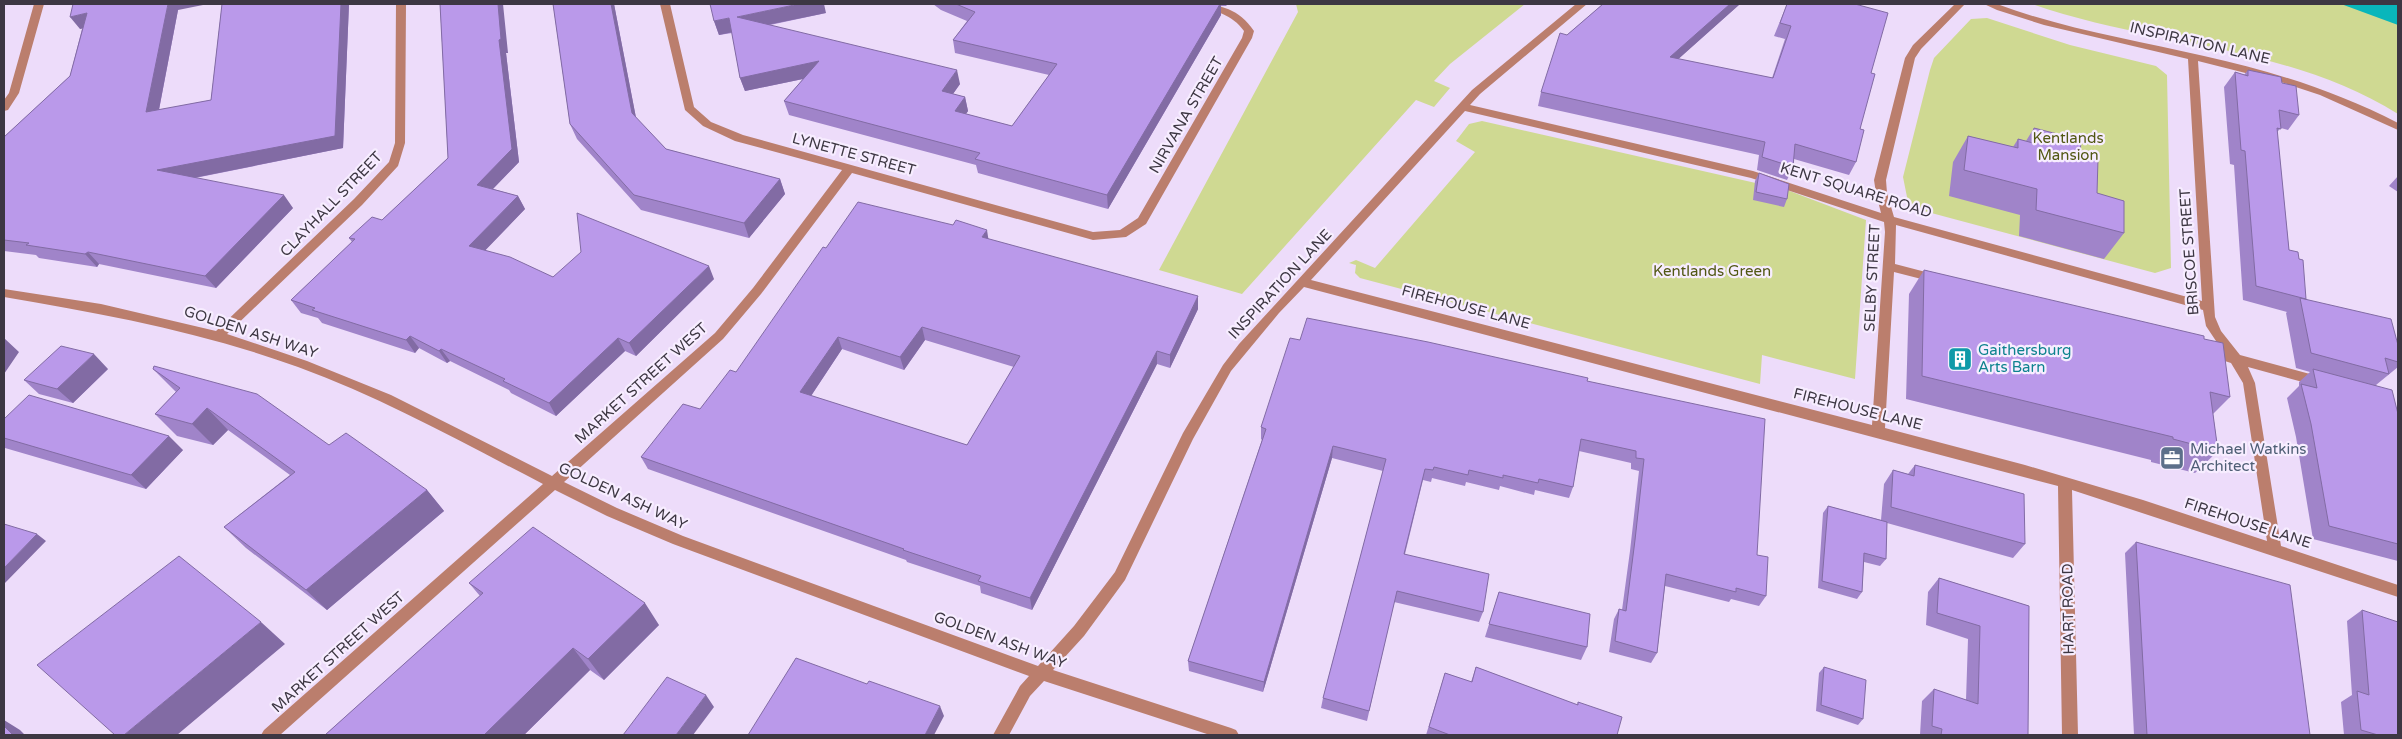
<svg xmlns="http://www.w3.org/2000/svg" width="2402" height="739" font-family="'Varela Round',sans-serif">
  <rect width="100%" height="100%" fill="#eddcfa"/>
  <path fill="#cfd992" d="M1296 4H1525L1450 64 1434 81 1450 88 1434 107 1416 100 1242 294 1159 270 1298 12Z
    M2032 4H2398V114C2288 45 2152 46 2032 4Z
    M1987 18 2070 45 2156 66 2167 75 2171 268 2155 273 1909 207 1903 177 1930 70 1934 58 1971 19Z
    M1482 121 1787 190 1866 220 1855 379 1762 355 1760 384 1360 278 1355 273 1356 265 1349 263 1356 260 1375 268 1475 152 1456 141 1469 124Z"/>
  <path fill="#09b6bb" d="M2341 4H2398V25Z"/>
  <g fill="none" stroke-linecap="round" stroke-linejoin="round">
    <path fill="#bb7e6d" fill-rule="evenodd" d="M34 4H44L19 93 8 110 4 111V100L9 93Z
      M396 4H406L405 143 398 166 362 205 227 334 307 361 391 395 552 476 715 333 753 288 842 170 735 141 703 126 685 110 660 4H670L694 107 711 122 743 135 1093 232 1120 230 1138 218 1242 38 1244 31C1232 14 1215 11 1197 6L1195 4C1221 4 1239 9 1254 31L1252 38 1146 224 1126 237 1093 240 852 173 761 294 723 339 564 482 617 508 683 536 1038 666 1074 626 1115 572 1183 433 1223 365 1239 344 1472 90 1576 4H1587L1480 94 1470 105 1753 171 1881 213 1876 193 1874 180 1905 58 1913 45 1955 4H1965L1921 49 1915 58 1886 180 1887 193 1894 217 2202 301 2188 59 2044 25 1997 10 1984 4H1997C2064 29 2135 40 2204 56 2272 71 2336 91 2398 123V130L2320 95 2281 82 2198 61 2215 317 2221 331 2240 355 2321 377 2325 379 2327 382 2325 385 2321 387 2248 367 2255 383 2281 546 2398 585V597L2072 490 2078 735H2062L2058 486 1304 287 1279 313 1231 371 1193 439 1125 580 1084 636 1053 670 1231 728 1236 730 1239 735H1210L1044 681 1030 696 1009 735H993L1020 686 1029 676 673 544 607 516 555 490 280 735H261L264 730 543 484C463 443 383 398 298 367 202 332 104 314 4 297V289L101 304 216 331 354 199 389 162 395 143ZM1465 111 1751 178 1884 222 1885 232 1872 425 1311 280ZM1896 225 2203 310 2206 326 2222 350 2210 347 2204 352 2206 355 2231 363 2243 383 2267 541 2143 500 2025 465 1885 428 1894 272 1937 283 1943 279 1941 276 1895 264Z"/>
  </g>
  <path fill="#a084c9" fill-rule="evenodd" d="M222 4H349L343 148 195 178 293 208 216 288 99 264 97 267 39 258 36 255 4 251V137L70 76 82 29H80L178 10 159 110 211 100Z
    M440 4 508 53H506L519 162 493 189 518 196 525 209 485 250 553 277 714 279 636 356 625 351 556 416 511 393 509 390 450 361 447 363 419 348 415 353 322 323 318 318 301 313 291 300 352 242 349 238 382 220 448 158Z
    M553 4H614L636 118 666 149 780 179 785 194 749 238 641 210 577 139 570 124Z
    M933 4H1228L1226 6H1221V15L1108 209 978 173 976 165 789 115 784 101 803 79 745 91 740 78 732 33 719 35 714 21 826 13 770 25 960 84 953 94 965 97 968 111 966 114 1012 126 1049 75 955 53 953 40 967 21 941 10Z
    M1603 4H1740L1678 59 1772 78 1785 39 1774 36 1787 4 1871 73 1860 129 1856 162 1849 175 1794 159 1793 167 1787 180 1757 170 1759 155 1538 106 1541 92 1567 35Z
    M2248 70 2282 83 2299 115 2288 130 2281 128 2277 132 2289 250 2299 259 2306 299 2398 345V367L2376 385 2398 414V561L2313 539 2296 437 2287 398 2299 386V382L2310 372 2296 368 2286 313 2287 312 2243 300 2234 165 2230 164 2224 87 2235 72 2244 75Z
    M2034 128 2080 155 2097 193 2124 233 2104 259 2019 236 2020 215 1949 196 1953 162 1968 136 2013 147 2018 139 2026 141Z
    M1759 173 1787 199 1784 207 1753 200 1755 181Z
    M2398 176V192L2389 186Z
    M988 239 1198 309 1170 368 1157 364 1032 610 981 593 980 586 907 562 906 560 648 469 641 457 700 409 736 372ZM925 340 1014 367 967 445 811 396 842 349 904 370Z
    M1924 270 2204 339 2230 397 2213 414 2218 451 2195 473 2151 462V460L1906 399 1909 294Z
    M1300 340 1587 381 1757 555 1766 596 1759 606 1731 599 1729 602 1665 586 1657 653 1651 663 1609 652 1614 619 1619 609 1622 610 1630 551 1639 471 1631 469V463L1579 451 1573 487 1569 498 1535 490 1534 495 1500 486 1499 490 1466 482 1465 486 1432 478 1431 482 1423 480 1405 554 1483 612 1479 622 1394 602 1367 721 1321 708 1323 698 1383 471 1332 458 1263 692 1189 671 1188 661 1262 440 1261 439V427Z
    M108 369 73 403 39 394 24 380Z
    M153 369 329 445 427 490 444 511 327 610 246 548 224 527 290 475 228 430 213 445 177 436 155 414 176 392Z
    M4 419 183 450 146 489 5 448 4 447Z
    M1915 465 2025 544 2013 558 1887 523 1886 559 1880 566 1864 562 1862 592 1857 599 1818 588 1823 513 1828 506 1881 520 1884 484 1893 470 1908 474Z
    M2136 542 2310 735H2134L2125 553Z
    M1939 578 2029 606 2028 735H1920L1922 701 1934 689 1966 700 1968 639 1926 625 1928 592Z
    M469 583 659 625 604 680 590 670 524 735H325L480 596Z
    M1499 592 1587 647 1581 660 1485 637Z
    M2362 610 2398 735H2344L2341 702 2352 695 2347 621Z
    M1476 667 1577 705 1578 702 1617 735H1426L1445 673 1471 682Z
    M1824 667 1863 719 1858 725 1816 711 1819 673Z"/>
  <path fill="#826ba4" d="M168 4H208L178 10 156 125 146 112Z
    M341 4H349L343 148 168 183 157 170Z
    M498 4H503L508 53H506L519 162 484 198 477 185Z
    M611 4H614L638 128 632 113Z
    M799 4H824L826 13 742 30 737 17Z
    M1220 4H1221V15L1108 209 1107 195Z
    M1730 4H1740L1665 71 1670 57Z
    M87 13 96 26 80 29 70 17Z
    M729 18 733 32 719 35 714 21Z
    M819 61 822 75 745 91 740 78Z
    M957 70 960 84 945 105 942 91Z
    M965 97 968 111 958 125 955 111Z
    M780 179 785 194 749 238 744 223Z
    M284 195 293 208 216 288 205 276Z
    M518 196 525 209 477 259 469 246Z
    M987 230 989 243 982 237Z
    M88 252 99 264 97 267 85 254Z
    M709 266 714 279 636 356 629 343Z
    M1198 296V309L1170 368V355Z
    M922 327 925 340 904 370 900 357Z
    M410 336 419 348 415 353 406 340Z
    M838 337 842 349 805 405 800 392Z
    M4 338 19 352 4 374Z
    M618 338 625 351 556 416 549 403Z
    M441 349 450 361 447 363 439 351Z
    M1157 351V364L1032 610 1030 598Z
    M94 354 108 369 73 403 57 389Z
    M207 408 228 430 213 445 192 424Z
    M169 436 183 450 146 489 131 475Z
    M1333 446 1332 458 1263 692 1264 682Z
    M427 490 444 511 327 610 306 590Z
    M37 534 46 541 4 584V568Z
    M645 603 659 625 604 680 588 659Z
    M261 622 285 644 177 735H124Z
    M573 648 590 670 524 735H484Z
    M706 695 714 707 693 735H676Z
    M940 706 944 716 934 735H925Z
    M4 720 20 730 25 735H13L4 726Z"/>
  <path fill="#ba99ea" stroke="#826ba4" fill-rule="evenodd" d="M73 4H168L146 112 211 100 222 4H341L335 136 157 170 284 195 205 276 88 252 85 254 26 245 29 243 4 240V137L70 76 87 13 70 17Z
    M440 4H498L501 39 499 40 512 149 477 185 518 196 469 246 510 257 553 277 581 252 577 213 709 266 629 343 618 338 549 403 503 381 505 379 441 349 439 351 410 336 406 340 312 310 315 308 291 300 355 239 349 238 372 217 382 220 448 158Z
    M553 4H611L632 113 666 149 780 179 744 223 634 195 570 124Z
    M710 4H799L737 17 957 70 942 91 965 97 955 111 1012 126 1057 64 953 40 975 12 956 4H1220L1107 195 975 159 980 153 784 101 819 61 740 78 729 18 714 21Z
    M1603 4H1730L1670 57 1773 78 1791 26 1780 23 1787 4H1855L1888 13 1871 73 1875 74 1860 129 1864 130 1856 162 1795 144 1793 167 1762 157 1765 142 1541 92 1560 33 1567 35Z
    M2248 70 2281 77 2282 83 2296 86 2299 115 2279 110 2281 129 2277 128 2289 250 2298 252 2299 259 2303 260 2306 299 2256 286 2245 151 2241 150 2235 72 2248 76Z
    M2034 128 2081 140 2080 155 2098 159 2097 193 2124 201V233L2036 210 2037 189 1964 170 1968 136 2018 148V139L2033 143Z
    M1759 173 1789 184 1787 199 1756 192Z
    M858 202 953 225 956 220 987 230 982 237 1198 296 1170 355 1157 351 1030 598 978 581 981 576 903 550 904 549 641 457 683 404 700 409 730 370 736 372 823 247 826 248ZM922 327 1020 356 967 445 800 392 838 337 900 357Z
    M1924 270 2204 336V339L2223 343 2230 397 2210 392 2218 451 2173 439V437L1922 376Z
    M2300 298 2391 319 2398 345V362L2385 358 2389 374 2311 353Z
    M1307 318 1428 342 1588 378 1587 381 1765 419 1757 555 1768 557 1766 596 1736 588V592L1666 574 1657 653 1615 641 1619 609 1626 611 1635 540 1644 459 1636 458V451L1581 439 1573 487 1539 479 1538 483 1503 475V478L1469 470 1468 475 1434 467 1433 470 1425 469 1404 554 1489 574 1483 612 1397 591 1369 711 1323 698 1386 459 1333 446 1264 682 1188 661 1266 429 1261 427 1290 338 1300 340Z
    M61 346 94 354 57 389 24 380Z
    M154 366 257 394 329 445 346 433 427 490 306 590 224 527 295 472 207 408 192 424 155 414 180 388 153 369Z
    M2313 369 2392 390 2398 414V544L2329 526 2311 424 2301 384 2317 388Z
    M29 395 169 436 131 475 4 438V419Z
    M1915 465 2024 494 2025 544 1891 507 1893 470 1914 476Z
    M1828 506 1887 522 1886 559 1864 553 1862 592 1822 581Z
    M4 524 37 534 4 568Z
    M533 527 645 603 588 659 573 648 484 735H325L483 593 469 583Z
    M2136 542 2290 585 2310 735H2147Z
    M179 556 261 622 124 735H115L37 665Z
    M1939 578 2029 606 2028 735H1941L1942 729 1932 726 1934 689 1978 704 1980 626 1937 613Z
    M1499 592 1590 614 1587 647 1489 624Z
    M2362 610 2398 622V735H2378L2361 730 2357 691 2369 695Z
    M796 658 867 684 869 681 940 706 925 735H748Z
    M1476 667 1578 705V702L1622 717 1617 735H1450L1429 727 1445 673 1472 682Z
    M1824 667 1866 680 1863 719 1821 705Z
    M667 677 706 695 676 735H623Z
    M4 726 13 735H4Z"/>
  <defs>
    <symbol id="building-square" viewBox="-11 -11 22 22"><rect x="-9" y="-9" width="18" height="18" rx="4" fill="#0f9aa8" stroke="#f7edff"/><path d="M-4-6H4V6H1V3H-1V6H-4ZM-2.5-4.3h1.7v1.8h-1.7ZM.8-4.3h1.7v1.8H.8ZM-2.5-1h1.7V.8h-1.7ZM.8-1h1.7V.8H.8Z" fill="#fff"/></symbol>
    <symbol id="office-square" viewBox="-11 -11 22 22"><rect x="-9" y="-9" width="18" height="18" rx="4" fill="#5c6f8a" stroke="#f7edff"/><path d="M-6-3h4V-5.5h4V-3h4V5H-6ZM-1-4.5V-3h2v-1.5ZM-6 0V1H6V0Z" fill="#fff"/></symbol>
  </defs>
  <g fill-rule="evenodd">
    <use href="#building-square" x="1946" y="345" width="28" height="28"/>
    <use href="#office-square" x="2158" y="444" width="28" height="28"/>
  </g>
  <g text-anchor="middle" stroke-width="4.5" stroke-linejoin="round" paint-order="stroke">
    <g font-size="15" fill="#3d3743" stroke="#f7edff">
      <text transform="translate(2200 43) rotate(13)" y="5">INSPIRATION LANE</text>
      <text transform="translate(1186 115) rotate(-60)" y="5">NIRVANA STREET</text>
      <text transform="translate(854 154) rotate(15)" y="5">LYNETTE STREET</text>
      <text transform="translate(1856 190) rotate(17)" y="5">KENT SQUARE ROAD</text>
      <text transform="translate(331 204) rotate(-46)" y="5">CLAYHALL STREET</text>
      <text transform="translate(2189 252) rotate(-94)" y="5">BRISCOE STREET</text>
      <text transform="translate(1872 278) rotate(-87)" y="5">SELBY STREET</text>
      <text transform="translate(1280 284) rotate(-47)" y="5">INSPIRATION LANE</text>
      <text transform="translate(1466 307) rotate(15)" y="5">FIREHOUSE LANE</text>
      <text transform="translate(251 332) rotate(18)" y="5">GOLDEN ASH WAY</text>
      <text transform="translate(641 383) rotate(-42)" y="5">MARKET STREET WEST</text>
      <text transform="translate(1858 409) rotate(14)" y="5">FIREHOUSE LANE</text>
      <text transform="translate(623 496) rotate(25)" y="5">GOLDEN ASH WAY</text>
      <text transform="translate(2248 523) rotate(18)" y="5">FIREHOUSE LANE</text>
      <text transform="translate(2068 609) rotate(-91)" y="5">HART ROAD</text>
      <text transform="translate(1000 640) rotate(20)" y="5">GOLDEN ASH WAY</text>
      <text transform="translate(338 652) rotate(-42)" y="5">MARKET STREET WEST</text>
    </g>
    <g font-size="15" fill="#515713" stroke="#f7edff">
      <text x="2068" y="143">Kentlands<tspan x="2068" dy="17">Mansion</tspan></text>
      <text x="1712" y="276">Kentlands Green</text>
    </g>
    <g font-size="15" fill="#0d838f" stroke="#f7edff" text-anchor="start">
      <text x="1978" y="355">Gaithersburg<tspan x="1978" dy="17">Arts Barn</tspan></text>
    </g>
    <g font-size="15" fill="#4e5e75" stroke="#f7edff" text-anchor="start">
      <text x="2190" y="454">Michael Watkins<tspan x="2190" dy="17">Architect</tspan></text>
    </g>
  </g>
  <rect width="2402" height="739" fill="none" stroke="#3d3743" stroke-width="10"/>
</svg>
